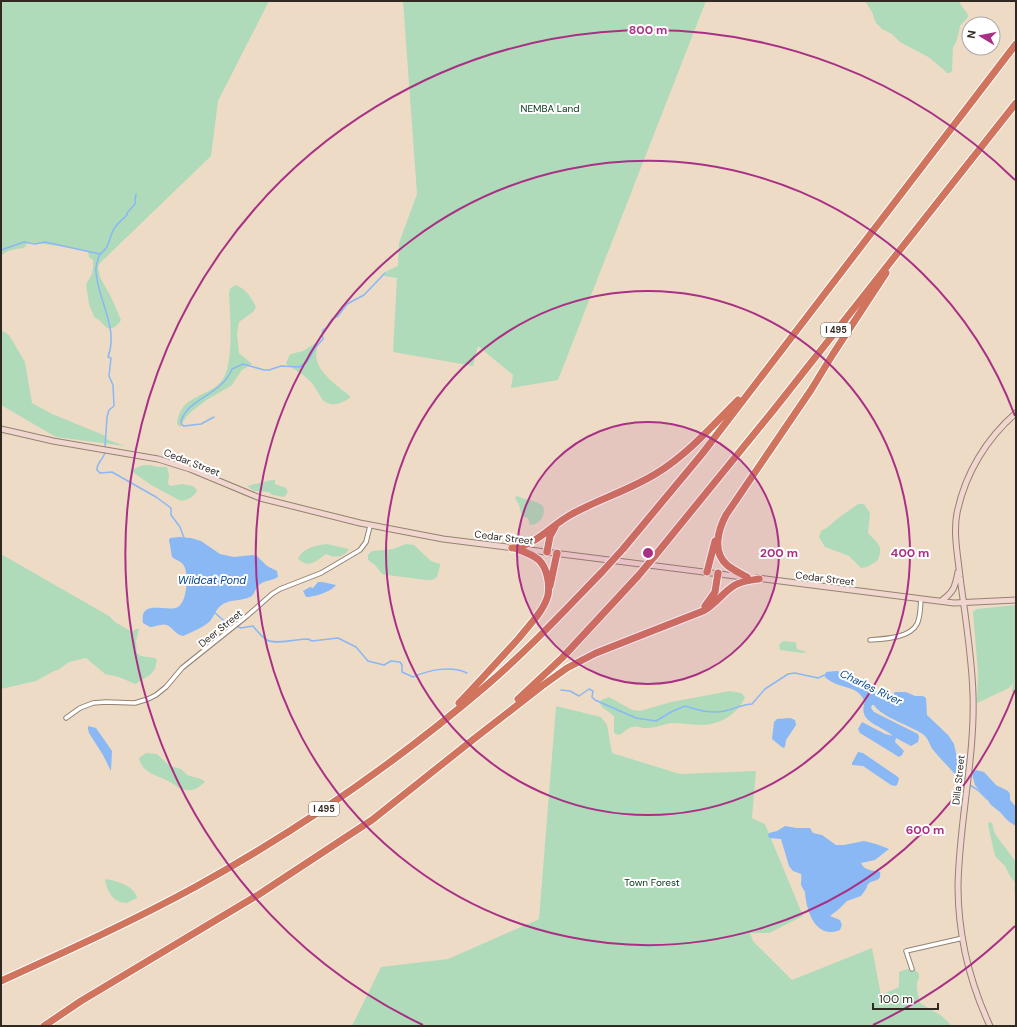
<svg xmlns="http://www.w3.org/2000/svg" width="1017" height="1027" font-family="'DM Sans',sans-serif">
  <rect width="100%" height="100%" fill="#eddbc6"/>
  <path fill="#b0dbba" d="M1 1H269L218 101 211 156 99 264 98 268 100 277 111 297 121 320C118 325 113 330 107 328L99 320 94 317 89 304 86 284C92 276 94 270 93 260L89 257 88 252 74 248 29 242H26L27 244 24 248C14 249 8 250 1 256Z
    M403 1H706L558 380 511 388 513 375 478 346 473 366 393 352 397 278 384 276 387 271 398 266 399 243 417 194Z
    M865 1H960C960 8 968 10 968 17L960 26 957 40 953 48 952 71 950 73H947L945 71 930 58 900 42 892 34 882 29 876 23 872 12Z
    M235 285C246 288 251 297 256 307L253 312 239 322 237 333 239 353 252 364 242 370 231 386 208 399 192 411 186 417 180 427 177 424C180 393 209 399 223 379 234 362 230 315 229 294L230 289Z
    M1 330 9 335 25 362 32 403 52 414 106 436V439L125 446 56 437 1 405Z
    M317 342C318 348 315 355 317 361 321 375 339 387 350 396V398C339 405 327 408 320 396 317 391 315 386 311 382 304 375 296 370 287 365L286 363 289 356 291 354 303 351Z
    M144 465H150L158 467H167L169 475 168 484 171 486 182 484 193 486 197 490C196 496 187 500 181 501L151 485 130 470Z
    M272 480H275V484L286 488 288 492 284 497 273 495 268 492 254 491 247 486Z
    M517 496C525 500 536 500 543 506 546 516 540 525 530 525L528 518 522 516 519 505 515 498Z
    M858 504H864L870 513 868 533C877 543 885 546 877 561L867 567 861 568 849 556 825 547 819 537 821 531 828 527 837 519Z
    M327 544 349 549C344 558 335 558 326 554 316 561 310 569 298 559 302 548 317 545 327 544Z
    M406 544 414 545 431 561 440 564V566L437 577 432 580H427L387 575 382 574 375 565 368 560V555L372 551 393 549Z
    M1 554 109 616 115 622 132 632 136 629H139L136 641 137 653 141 656 155 658 157 660 155 669 150 675 135 684 119 677 105 674 86 658 69 662 58 670 54 671 36 681 1 689Z
    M1016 605V681L1014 682H1016V694L1012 691 1013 683 1009 688 977 703 978 673 973 612 977 609Z
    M783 641 794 642 796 643 797 649 807 652 802 653 780 650 779 645Z
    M730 691 741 693 745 697C738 714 721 724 703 725 693 725 682 723 672 723 663 724 656 728 647 728 642 729 637 725 632 727 627 728 624 733 619 735L614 733V716L602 707 600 703 601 700 609 697 632 710 640 711 671 702Z
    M556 706 601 717 607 725 612 753 680 774 756 771 752 818 765 824 803 916 769 933H750L753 941 792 980 872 948 881 995 899 987V972C905 969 916 966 919 975 920 979 917 981 917 984 916 990 919 997 920 1003L942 1016 952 1026H352L381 967 448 959 539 919Z
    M146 753 157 754 170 766 181 769 187 775 201 779 205 782C200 786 195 791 188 790 179 790 175 784 168 781 156 775 142 773 139 758Z
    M989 822 992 823 995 834 1016 862V898L1014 888 1015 883 1010 876 1005 866 995 856 988 825Z
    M106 879C117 881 135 886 137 898L127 903C113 903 108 892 105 880Z"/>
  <path fill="#89b8f5" d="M179 537 191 538 201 541 220 554 234 557 252 555 257 556 267 566 277 571 278 577C272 581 264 580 259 585 255 588 255 595 250 597 242 601 232 599 223 604 216 608 215 615 210 621 206 626 190 633 183 636 176 635 173 628 167 625 162 623 155 627 150 627L143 623C139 598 167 613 178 607 187 602 189 574 184 566 182 561 175 560 172 557L169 540 170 538Z
    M318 582H322L336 585C331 592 314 597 306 597L303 591 310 587 313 588Z
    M836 671H838L851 682H853L859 679 870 689 881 692 887 695H892L895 692H906L915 696H923L926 698 927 715 948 735 954 744 957 758 961 762 963 766V775L961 781C952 770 943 762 934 751 930 747 929 739 924 735 912 726 881 717 874 705H872L871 708 874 712 918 734 919 737 918 742 911 746 896 738 895 742 904 751 902 755 899 757 860 733 858 729 862 722 885 734 893 736C880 724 857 723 865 701 862 697 859 692 854 690 844 686 832 684 825 677L826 672Z
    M790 718 795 720 796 725 786 740 785 747 783 748 772 739 774 722 777 719Z
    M88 726 96 728 112 751 111 771 103 755 89 733 88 729Z
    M858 752 863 753 898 777 899 779 897 785 895 786 891 785 863 766 852 765V763Z
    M976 770 984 772 996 785 1008 791 1010 794V800L1016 807V826L1008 821 1000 812 991 805 985 796 982 794 975 785 972 774Z
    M785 826 796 828H810L813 833 822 835 836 845H844L864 841 876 844 889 849 875 860 861 863C864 871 873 870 880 872 882 882 874 879 868 884L866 889 861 896 847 901 839 909 830 916 840 920 842 925 840 930C816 940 806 911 805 892 804 889 801 887 801 884 801 880 802 878 801 874L793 871 789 866 781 839 769 838 768 835 769 833 777 831Z"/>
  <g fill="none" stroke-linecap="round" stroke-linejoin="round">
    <path stroke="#89b8f5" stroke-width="1.5" d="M1 250 24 242 35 244 45 242 100 254C98 259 95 266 96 272 98 301 119 328 108 357L111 358 109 376 113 385 114 406 109 410 107 417 105 448
      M100 254C111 247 108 236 116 226 119 222 123 219 127 215V213L135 204V200L136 194
      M214 417 201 424 184 426 182 425 181 422C186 399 222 395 232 369L243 364 264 370H269L281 366 299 367 307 362 315 348 323 339 322 335 323 330 327 327 332 319 338 316 347 304 364 295 385 273
      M105 452C104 459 96 463 97 470L100 473 112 472 156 497 171 508V515L180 527 184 538
      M214 612 223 620 241 628 253 626C257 631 262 637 267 640 276 645 297 639 308 639L312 641 338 638 356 647 368 661 384 665 391 661 400 662 402 665V672L413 677C429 670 451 665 467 673
      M561 690 570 691 579 696 589 689 593 691 592 697 595 700 636 718 656 721 671 712 685 706C698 710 710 714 725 711 734 709 743 704 752 704L765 689 788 674 795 673 818 678 827 674
      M968 784 978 790 987 799"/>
    <defs>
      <path id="minor" d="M870 640C884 639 910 638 917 624 921 616 920 607 921 599
        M66 718 80 708 93 703 106 702 135 703 148 699 156 695 166 687 182 668 247 616 272 594 280 589 321 573 360 550 366 542 370 526
        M912 969 906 951 963 938"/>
      <path id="secondary" d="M1 429 53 441 158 459 190 469 260 498 360 523 443 539 515 548
        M522 549 743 577
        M757 578 954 603 1016 600
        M941 601C954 592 955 587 958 572
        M990 1026C970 983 958 934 958 886 959 822 975 759 973 695 972 656 965 615 960 577 958 556 953 534 957 513 965 474 986 439 1016 413"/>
      <path id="motorway" d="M512 548C536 546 551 525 572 514 599 499 630 490 657 473 688 454 712 426 738 400
        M623 549 702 454 1016 44
        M547 552 550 536 555 527
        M654 557 776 407 1016 103
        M707 572 715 541
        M747 577C740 573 733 570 727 565 712 552 718 530 726 515L811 390 833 354 886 273
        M550 586 557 553
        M705 606 715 592 718 573
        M518 699 562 658 638 576
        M459 703C479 682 499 660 519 638 529 625 544 611 548 595 550 584 547 568 539 560 532 554 522 551 514 548
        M1 981C67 951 133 921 197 886 300 829 397 762 487 685 528 650 565 610 602 572
        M44 1026 81 1001 258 895 372 820 470 742 542 686 567 668 596 653 703 611C715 605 723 592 735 585 742 581 751 580 759 579"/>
    </defs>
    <use href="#minor" stroke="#938370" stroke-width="5.5"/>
    <use href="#secondary" stroke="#938370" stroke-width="7"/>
    <use href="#motorway" stroke="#fff" stroke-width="9"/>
    <use href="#minor" stroke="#fff" stroke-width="3.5"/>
    <use href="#secondary" stroke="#f1d5cf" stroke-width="5"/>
    <use href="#motorway" stroke="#d1745e" stroke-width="7"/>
    <defs>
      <path id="motorway-bridge" d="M602 572 623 549
        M638 576 654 557"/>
    </defs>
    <use href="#motorway-bridge" stroke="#fff" stroke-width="9" stroke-linecap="butt"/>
    <use href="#motorway-bridge" stroke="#d1745e" stroke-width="7"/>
  </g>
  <circle cx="648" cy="553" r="131" fill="#a93085" fill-opacity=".12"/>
  <g fill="none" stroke="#a93085" stroke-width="2">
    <circle cx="648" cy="553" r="131"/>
    <circle cx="648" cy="553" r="262"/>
    <path d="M1015 690A392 392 0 1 1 1015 416"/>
    <path d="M1015 926A523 523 0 0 1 873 1025M423 1025A523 523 0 1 1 1015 180"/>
  </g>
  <g text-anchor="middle" stroke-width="4" stroke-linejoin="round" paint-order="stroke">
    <g fill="#fff" stroke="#6d6964" stroke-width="1">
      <rect x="821" y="323" width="30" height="14" rx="3"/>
      <rect x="309" y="802" width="30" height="14" rx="3"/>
    </g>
    <g font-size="9" font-weight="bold" fill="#2f2921">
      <text x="836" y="333">I 495</text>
      <text x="324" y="812">I 495</text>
    </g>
    <g font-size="10" fill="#003515" stroke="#fff">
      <text x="550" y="112">NEMBA Land</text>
      <text x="652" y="886">Town Forest</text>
    </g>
    <g font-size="10" fill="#2f2921" stroke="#fff">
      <text transform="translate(192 462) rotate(21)" y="4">Cedar Street</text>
      <text transform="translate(504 537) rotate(7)" y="4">Cedar Street</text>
      <text transform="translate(825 578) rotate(7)" y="4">Cedar Street</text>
      <text transform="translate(220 628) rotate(-39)" y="4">Deer Street</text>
      <text transform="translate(958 780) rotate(-84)" y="4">Dilla Street</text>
    </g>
    <g font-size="11" font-style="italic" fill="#05468d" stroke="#fff">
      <text x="212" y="584">Wildcat Pond</text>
      <text transform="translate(871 687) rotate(26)" y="4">Charles River</text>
    </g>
  </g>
  <circle cx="648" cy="553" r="6" fill="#a93085" stroke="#fff" stroke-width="2"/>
  <g font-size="12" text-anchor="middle" font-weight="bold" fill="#a93085" stroke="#fff" stroke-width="4" stroke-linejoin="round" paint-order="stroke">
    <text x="648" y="34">800 m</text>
    <text x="779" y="557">200 m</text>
    <text x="910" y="557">400 m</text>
    <text x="925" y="834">600 m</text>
  </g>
  <rect width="1017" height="1027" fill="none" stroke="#2f2921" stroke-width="4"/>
  <g transform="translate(981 36) rotate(280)"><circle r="19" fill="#ffffff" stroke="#aca9a6"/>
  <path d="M0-3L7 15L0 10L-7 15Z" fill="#a93085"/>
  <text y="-6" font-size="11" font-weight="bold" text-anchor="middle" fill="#2f2921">N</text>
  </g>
  <path d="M873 1003v6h65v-6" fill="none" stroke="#2f2921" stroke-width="2"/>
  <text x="879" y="1003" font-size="12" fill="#2f2921" stroke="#ffffff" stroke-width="3" paint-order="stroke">100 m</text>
</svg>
